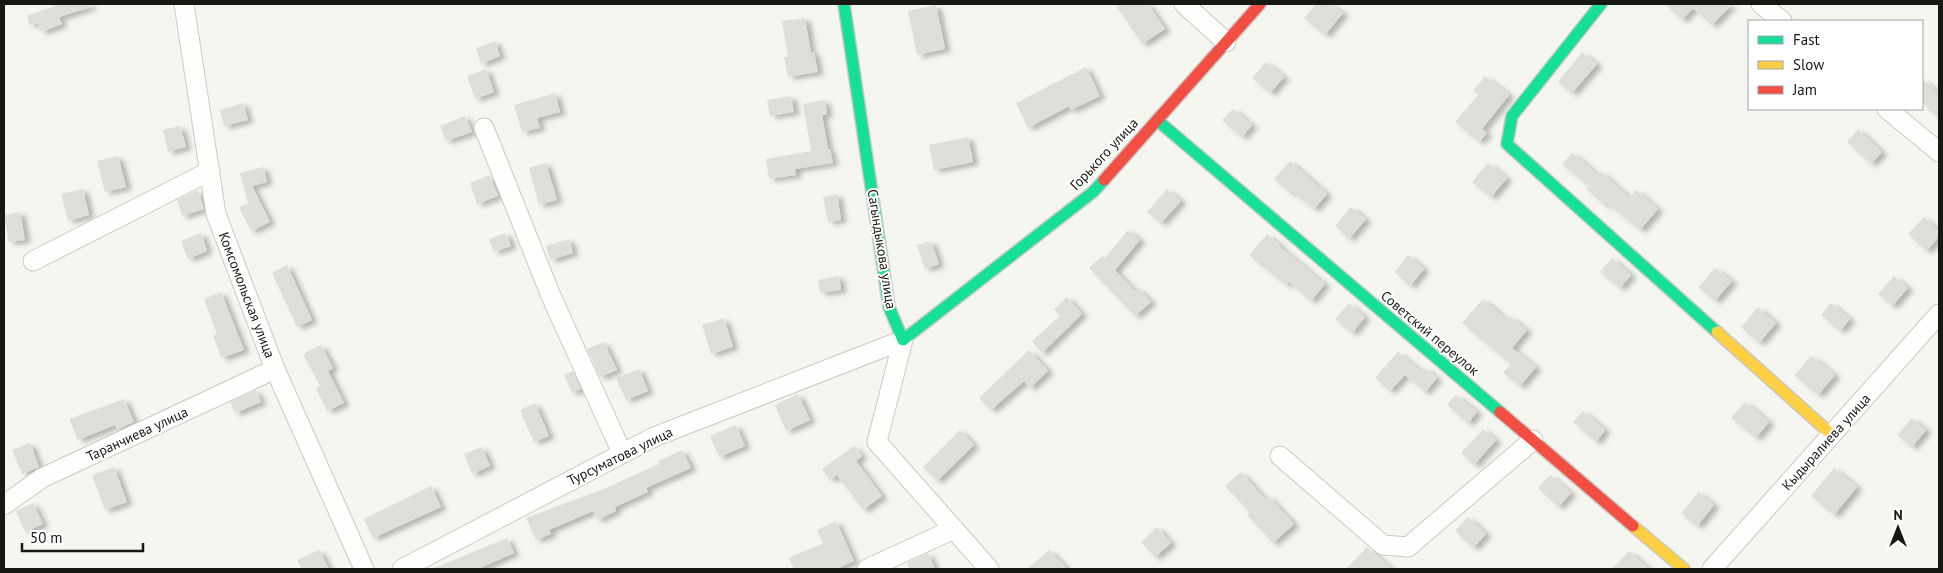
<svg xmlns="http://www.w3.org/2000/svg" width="1943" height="573" font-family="'PT Sans',sans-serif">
  <defs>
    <filter id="shadow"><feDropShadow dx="5.5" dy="3" stdDeviation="2.5" flood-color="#0004"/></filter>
  </defs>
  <rect width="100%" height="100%" fill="#f6f6f1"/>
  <path fill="#dfdeda" filter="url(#shadow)" d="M59 4H91V7L59 17 62 24 41 32 38 23 30 25 27 16Z
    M1115 4H1148L1165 29 1142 44Z
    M1316 4H1331L1343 13 1325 35 1304 18Z
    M1665 4H1732L1712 25 1693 8 1682 20Z
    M936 5 945 49 917 55 908 11Z
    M805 18 811 53 814 52 818 72 788 77 784 57H788L782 21Z
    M495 41 500 56 481 64 476 48Z
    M1582 52 1597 64 1572 93 1558 82Z
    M1266 62 1284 77 1270 93 1252 78Z
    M1086 67 1100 96 1071 110 1069 106 1028 128 1016 103Z
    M486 69 494 92 475 99 467 76Z
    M1485 76 1509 95 1482 129 1487 133 1479 142 1455 122 1478 95 1473 91Z
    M1922 78 1939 94V118L1922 103Z
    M555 93 560 112 537 118 540 128 522 132 514 105Z
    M791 96 794 112 770 116 767 100Z
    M825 100 827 114 822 115 828 149H830L833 163 795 169 796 175 769 179 766 159 811 151 803 104Z
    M243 103 248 120 224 126 220 110Z
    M1233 109 1252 125 1242 137 1222 120Z
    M465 116 472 132 446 141 440 126Z
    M180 126 186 147 168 152 163 130Z
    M1858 129 1882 152 1871 164 1847 142Z
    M968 137 973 162 934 170 929 145Z
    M1572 153 1598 175 1601 172 1630 198 1636 190 1658 209 1640 230 1607 203 1605 205 1586 189 1589 186 1562 164Z
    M118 156 126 187 105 192 97 161Z
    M1290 161 1327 194 1314 209 1292 191 1290 193 1274 179Z
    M546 163 557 200 539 205 529 168Z
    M1488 163 1507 178 1491 197 1472 182Z
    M263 167 267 182 252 186 270 222 251 231 239 207 248 203 240 173Z
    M490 175 498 196 477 204 470 183Z
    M83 189 89 215 68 221 61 194Z
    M1167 189 1181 201 1161 223 1147 212Z
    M198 190 204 209 182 216 177 200Z
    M837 194 841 220 828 222 823 197Z
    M1351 207 1366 219 1349 239 1335 226Z
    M20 212 25 240 9 242 4 215Z
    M1924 217 1939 231V237L1926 251 1908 234Z
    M1128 230 1140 240 1115 270 1135 291 1138 288 1151 302 1135 316 1089 268 1102 256 1105 258Z
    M201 233 207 251 188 259 181 241Z
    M506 233 511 246 494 252 489 239Z
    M1267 234 1281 246 1280 247 1325 284 1311 301 1289 282 1286 285 1249 255Z
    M569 239 573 253 550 260 546 246Z
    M931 241 939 264 925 269 917 245Z
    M1408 255 1424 269 1410 286 1395 272Z
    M1612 258 1631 275 1620 288 1600 272Z
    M287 265 312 320 297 327 272 273Z
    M1715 268 1732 281 1715 301 1698 287Z
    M839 276 841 290 820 293 818 280Z
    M1894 276 1908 288 1892 306 1878 294Z
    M221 292 244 350 221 358 213 335 217 334 204 299Z
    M1067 297 1082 314 1042 353 1032 341 1060 316 1054 309Z
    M1483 299 1507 320 1510 316 1527 330 1512 348 1536 367 1520 386 1503 373 1511 364 1462 323Z
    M1349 303 1365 317 1352 333 1335 319Z
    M1831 303 1850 319 1840 331 1821 315Z
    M1758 307 1776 323 1759 343 1741 327Z
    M724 318 733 347 711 354 702 325Z
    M604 342 617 370 600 377 587 349Z
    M321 345 333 368 328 371 344 403 327 411 316 388 320 386 303 354Z
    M1029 350 1048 371 1030 388 1024 381 991 410 979 398Z
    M1398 352 1422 372 1425 368 1437 378 1425 392 1405 375 1390 391 1375 378Z
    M1811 356 1835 375 1818 395 1794 375Z
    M639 369 648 391 626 400 616 378Z
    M573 371 581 389 572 393 564 375Z
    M256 390 261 402 235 413 230 402Z
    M798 394 810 420 786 431 775 405Z
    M1456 395 1477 412 1468 423 1447 405Z
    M124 399 134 422 117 429 115 425 78 440 69 419Z
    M1745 402 1769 422 1756 438 1731 418Z
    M535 403 549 436 534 442 520 410Z
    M1583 411 1605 430 1596 442 1573 422Z
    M1912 418 1926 430 1912 447 1897 435Z
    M736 425 745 446 719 457 710 436Z
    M1483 429 1496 440 1474 465 1461 453Z
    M960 430 974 445 937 481 923 467Z
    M30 443 39 467 22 474 12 450Z
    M854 446 862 456 856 461 882 496 863 510 837 475 830 480 822 469Z
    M482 447 490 466 472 474 464 454Z
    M682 450 691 468 646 488 648 492 615 507 616 511 597 520 593 511 549 530 551 534 536 540 526 518 606 488 659 464 658 461Z
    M114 467 127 502 105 510 92 475Z
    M1834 468 1857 487 1834 515 1811 496Z
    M1241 472 1265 499 1268 496 1294 524 1273 543 1247 515 1250 512 1225 486Z
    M1550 475 1571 493 1558 507 1538 488Z
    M431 486 441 507 373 538 364 519Z
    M1699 492 1714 505 1697 526 1681 513Z
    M33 503 43 524 25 532 16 511Z
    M1468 517 1486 534 1473 548 1455 531Z
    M836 521 854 561 836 569H794L789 558 823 543 817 530Z
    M1157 527 1171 543 1155 557 1141 542Z
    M507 538 514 553 478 569H432Z
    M1367 547 1392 569H1346Z
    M319 550 329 569H302L297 560Z
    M1049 550 1067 569H1027Z
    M1629 551 1649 569H1612Z
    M928 553 935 569H910L907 563Z"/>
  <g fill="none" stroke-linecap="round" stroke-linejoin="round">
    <defs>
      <path id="street" d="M184 4 216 214 275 369 364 569
        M1184 4 1226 42
        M1761 4 1782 21
        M1887 109 1939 152
        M484 128 551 296 622 453
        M33 261 210 171
        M903 340 877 442 989 569
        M1280 456 1383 545 1408 547 1533 440
        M4 505 42 478 275 369
        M402 569 654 437 903 340
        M867 569 954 529
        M1712 569 1939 314"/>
      <path id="fast" d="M844 4 889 307 903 340 1093 192 1104 180
        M1601 4 1512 116 1507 144 1717 332
        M1157 120 1500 412"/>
      <path id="slow" d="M1717 332 1832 435
        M1633 526 1684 569"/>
      <path id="jam" d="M1104 180 1260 4
        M1500 412 1633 526"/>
    </defs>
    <use href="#street" stroke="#c9c9c5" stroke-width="21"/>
    <use href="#fast" stroke="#c9c9c5" stroke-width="14"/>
    <use href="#slow" stroke="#c9c9c5" stroke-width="14"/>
    <use href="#jam" stroke="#c9c9c5" stroke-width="14"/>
    <use href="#street" stroke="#fefefd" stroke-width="19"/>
    <use href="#fast" stroke="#16e098" stroke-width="11"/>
    <use href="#slow" stroke="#ffcf43" stroke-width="11"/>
    <use href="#jam" stroke="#f24e42" stroke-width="11"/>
  </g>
  <g text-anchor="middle" stroke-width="4" stroke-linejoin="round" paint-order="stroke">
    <g font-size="14" fill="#171714" stroke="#fff">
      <text transform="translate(1104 154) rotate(-47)" y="5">Горького улица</text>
      <text transform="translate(882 249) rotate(81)" y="5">Сагындыкова улица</text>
      <text transform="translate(247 295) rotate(69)" y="5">Комсомольская улица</text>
      <text transform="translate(1430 333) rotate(40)" y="5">Советский переулок</text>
      <text transform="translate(137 434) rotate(-25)" y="5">Таранчиева улица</text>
      <text transform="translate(1826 442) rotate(-48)" y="5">Кыдыралиева улица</text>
      <text transform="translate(620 456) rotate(-26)" y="5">Турсуматова улица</text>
    </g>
  </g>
  <rect width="1943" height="573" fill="none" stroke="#171714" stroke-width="10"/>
  <rect x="1748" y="20" width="175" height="90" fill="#ffffff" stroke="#a2a2a1"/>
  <rect x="1758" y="36" width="25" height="8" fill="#16e098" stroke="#a2a2a1"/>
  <text x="1793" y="45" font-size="15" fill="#171714">Fast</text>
  <rect x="1758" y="61" width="25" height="8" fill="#ffcf43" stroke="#a2a2a1"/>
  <text x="1793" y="70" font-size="15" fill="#171714">Slow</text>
  <rect x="1758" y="86" width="25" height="8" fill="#f24e42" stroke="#a2a2a1"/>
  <text x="1793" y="95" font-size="15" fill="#171714">Jam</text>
  <g transform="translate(1898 528)" stroke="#ffffff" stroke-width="4" paint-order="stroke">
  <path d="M0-4L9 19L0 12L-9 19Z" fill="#171714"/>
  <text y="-8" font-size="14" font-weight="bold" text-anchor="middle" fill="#171714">N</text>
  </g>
  <path d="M22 543v8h121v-8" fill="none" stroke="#171714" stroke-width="2.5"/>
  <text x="30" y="543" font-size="15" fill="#171714" stroke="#ffffff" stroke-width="4" paint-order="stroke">50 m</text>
</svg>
